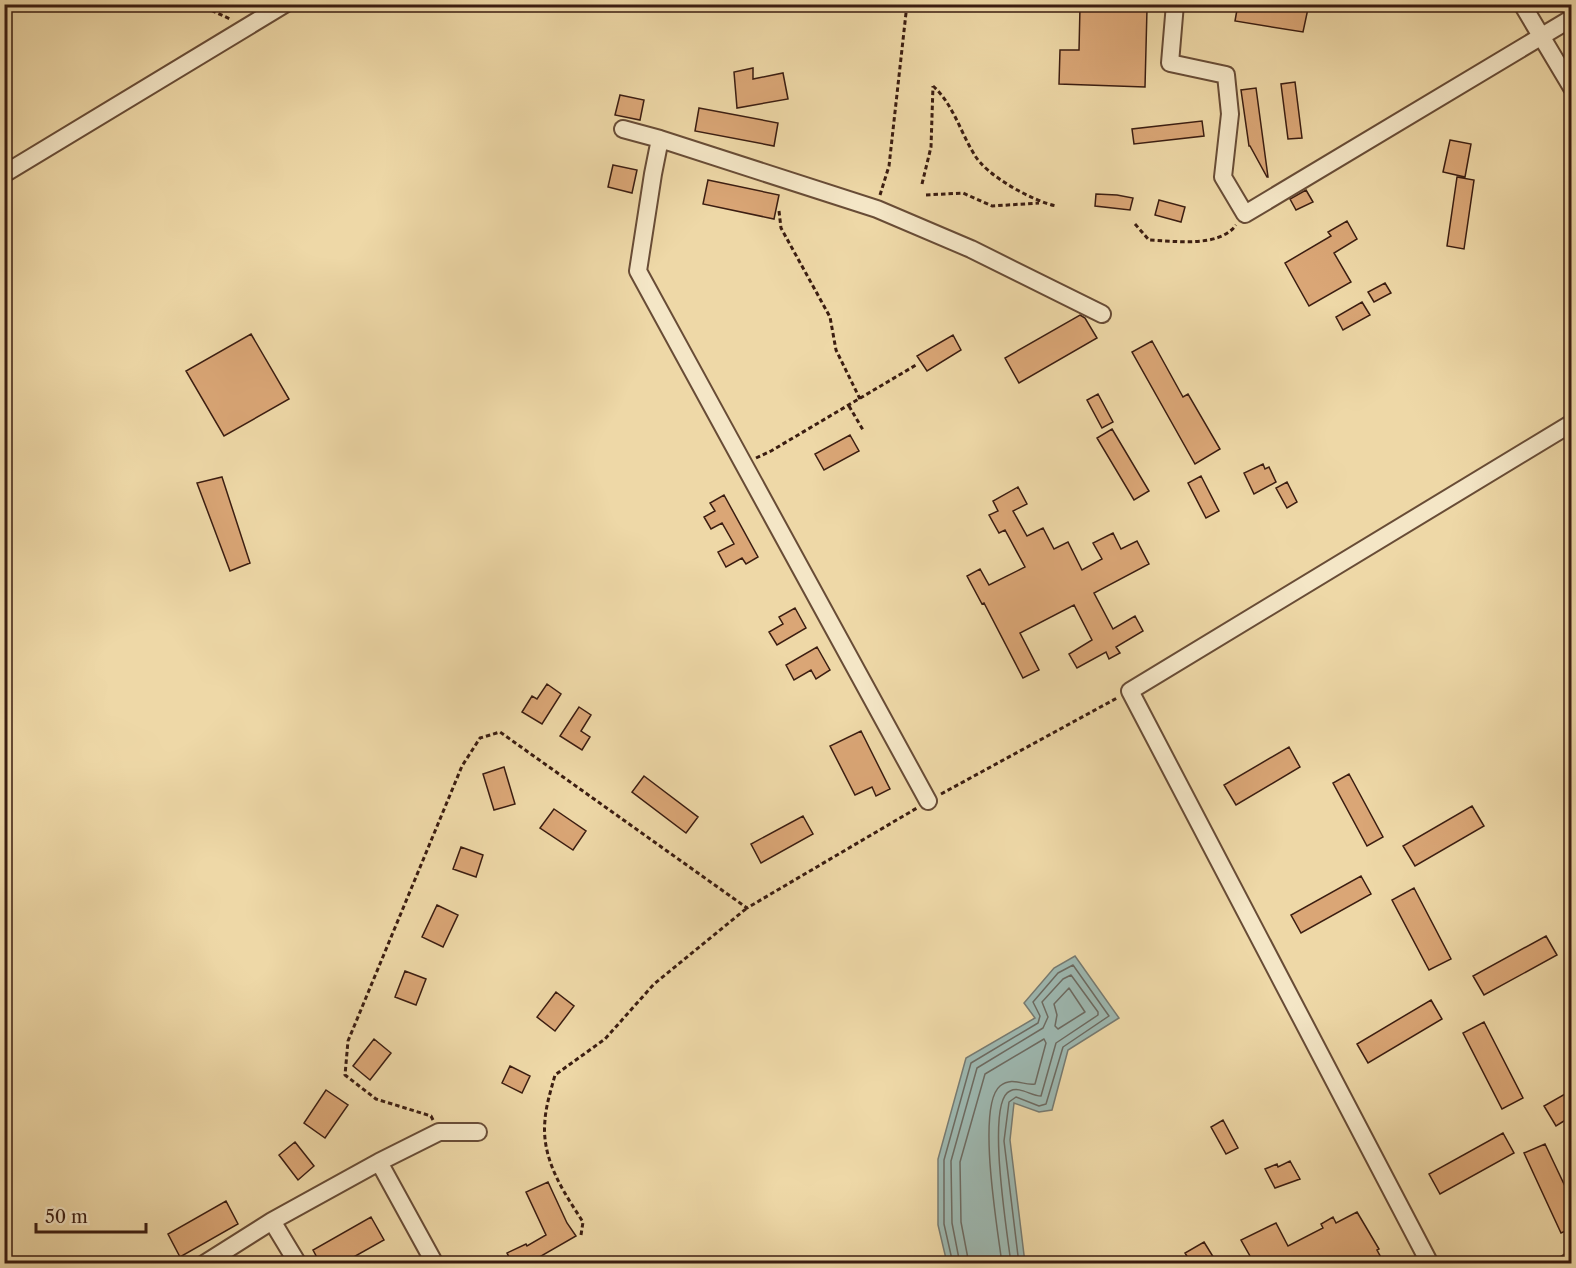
<svg xmlns="http://www.w3.org/2000/svg" width="1576" height="1268" font-family="'Libre Caslon Text',serif">
  <rect width="100%" height="100%" fill="#eed8a7"/>
  <filter id="stains"><feTurbulence type="fractalNoise" baseFrequency=".00333" numOctaves="4"/><feColorMatrix values="0 0 0 0 .2 0 0 0 0 .09 0 0 0 0 .02 0 0 0 .5 -.17"/></filter>
  <radialGradient id="worn" r=".72"><stop offset=".6" stop-color="#630" stop-opacity="0"/><stop offset="1" stop-color="#630" stop-opacity=".3"/></radialGradient>
  <path fill="#9db8b1" stroke="#767a71" stroke-width="1.5" d="M1075 956 1119 1018 1068 1050 1052 1110 1039 1112 1014 1103 1010 1140 1025 1263H947L938 1225V1159L966 1058 1035 1018 1024 1003 1054 968Z"/>
  <g fill="none" stroke-linecap="round" stroke-linejoin="round">
    <path stroke="#6c6a61" stroke-width="1.5" d="M1069 988 1085 1012 1058 1029 1055 1026 1057 1015 1054 1004Z
      M953 1264 944 1224V1160L971 1063 1038 1023 1040 1016 1033 1002 1058 973 1073 965 1109 1016 1063 1047 1046 1104 1039 1106 1016 1097 1009 1102 1004 1141 1019 1264
      M960 1264 952 1223 951 1161 977 1068 1043 1028 1048 1017 1042 1002 1063 979 1071 975 1098 1012V1015L1056 1043 1041 1096C1031 1096 1020 1086 1010 1091 985 1101 1008 1237 1011 1264
      M969 1264 961 1222 960 1162 985 1074 1044 1039 1046 1043 1035 1084C1023 1086 1013 1076 1000 1086 976 1106 998 1231 1002 1264"/>
  </g>
  <path fill="#daa676" stroke="#3b1d11" stroke-width="1.5" d="M1238 4H1309L1303 32 1235 21Z
    M1080 7 1147 9 1145 87 1059 84 1060 50H1079Z
    M753 68V79L783 73 788 99 737 108 734 72Z
    M1295 82 1302 138 1288 139 1281 84Z
    M1256 88 1268 177H1267L1250 146H1249L1241 90Z
    M620 95 644 100 640 120 615 115Z
    M699 108 778 123 774 146 695 131Z
    M1202 121 1204 136 1134 144 1132 129Z
    M1450 140 1471 144 1465 177 1443 172Z
    M613 165 637 170 632 193 608 187Z
    M1457 177 1474 180 1464 249 1447 246Z
    M708 180 779 195 774 219 703 204Z
    M1306 190 1313 202 1296 210 1290 199Z
    M1096 194 1117 195 1133 198 1130 210 1095 206Z
    M1159 200 1185 207 1181 222 1155 215Z
    M1347 221 1357 239 1334 253 1351 282 1309 306 1285 263 1331 236 1328 232Z
    M1385 283 1391 293 1374 302 1368 292Z
    M1362 302 1370 315 1343 330 1336 317Z
    M1080 315 1085 318 1097 338 1019 383 1005 358Z
    M251 334 289 399 224 436 186 371Z
    M953 335 961 350 927 371 917 356Z
    M1152 341 1183 397 1188 394 1220 449 1195 464 1132 352Z
    M1098 394 1113 422 1102 428 1087 400Z
    M1112 429 1149 491 1134 500 1097 438Z
    M850 435 859 451 824 470 815 454Z
    M1263 464 1265 469 1269 467 1276 482 1254 494 1244 473Z
    M1201 476 1219 511 1206 518 1188 483Z
    M222 477 250 563 230 571 197 483Z
    M1287 482 1297 502 1287 508 1276 488Z
    M1018 487 1027 504 1013 511 1027 536 1043 528 1054 549 1068 542 1082 570 1102 559 1093 543 1113 533 1121 549 1137 541 1149 564 1094 593 1113 629 1135 616 1143 631 1116 647 1120 653 1109 659 1106 652 1077 668 1069 654 1092 640 1074 605 1020 633 1039 670 1023 678 984 603 982 604 967 576 980 569 989 585 1025 567 1005 530 999 533 989 515 998 511 993 501Z
    M724 495 758 557 746 564 742 558 726 567 718 552 734 544 722 523 711 529 704 517 715 511 710 503Z
    M795 608 806 628 777 645 769 632 783 624 779 617Z
    M817 647 830 670 816 679 811 670 794 680 786 665Z
    M547 684 561 694 542 724 522 712 532 696 537 699Z
    M579 707 591 715 581 731 590 737 582 750 560 736Z
    M861 731 890 789 876 796 872 787 855 795 830 746Z
    M1289 747 1300 767 1236 805 1224 785Z
    M504 767 515 804 494 810 483 774Z
    M1349 774 1383 837 1367 846 1333 783Z
    M644 776 698 817 686 833 632 792Z
    M1472 806 1484 826 1415 866 1403 846Z
    M554 809 586 831 573 850 540 828Z
    M803 816 813 834 761 863 751 844Z
    M461 847 483 855 476 877 453 869Z
    M1361 876 1371 894 1301 933 1291 915Z
    M1414 888 1451 959 1429 970 1392 900Z
    M437 905 458 915 443 947 422 937Z
    M1546 936 1557 955 1484 995 1473 976Z
    M405 971 426 979 416 1005 395 997Z
    M556 992 574 1006 555 1031 537 1017Z
    M1431 1000 1442 1019 1368 1063 1357 1044Z
    M1484 1022 1523 1098 1502 1109 1463 1033Z
    M374 1039 391 1053 370 1080 353 1066Z
    M510 1066 530 1076 522 1093 502 1083Z
    M326 1090 348 1105 325 1138 304 1123Z
    M1572 1090V1116L1556 1126 1544 1106Z
    M1223 1120 1238 1148 1226 1154 1211 1127Z
    M1503 1133 1514 1153 1440 1194 1429 1174Z
    M295 1142 314 1166 298 1180 279 1155Z
    M1545 1144 1572 1201V1228L1561 1233 1524 1153Z
    M1290 1161 1300 1179 1275 1188 1265 1169 1277 1164 1278 1167Z
    M548 1182 567 1223 576 1236 534 1260 535 1263H512L507 1253 526 1244 527 1246 546 1235 526 1192Z
    M226 1201 238 1224 180 1257 168 1234Z
    M1357 1212 1379 1249 1377 1250 1384 1263H1254L1241 1240 1276 1223 1288 1246 1323 1228 1321 1224 1333 1217 1336 1223Z
    M371 1217 384 1240 343 1263H320L313 1250Z
    M1204 1242 1217 1263H1191L1185 1253Z"/>
  <g fill="none" stroke-linecap="round" stroke-linejoin="round">
    <defs>
      <path id="minor" d="M1175 4 1170 63 1226 75 1230 114 1223 177 1245 214 1572 18
        M1522 4 1572 88
        M623 129 660 139 877 209 971 249 1102 314
        M660 139 653 174 638 271 928 801
        M4 174 285 4
        M379 1162 435 1264
        M272 1221 298 1264
        M204 1264 272 1221 379 1162 439 1132H478
        M1430 1264 1130 691 1572 423
        M1566 1264 1572 1260"/>
    </defs>
    <use href="#minor" stroke="#684c36" stroke-width="20"/>
    <path stroke="#3b1d11" stroke-width="3" stroke-dasharray="4.5 3" stroke-linecap="butt" d="M198 4 230 19
      M933 86C953 104 960 131 974 154 986 176 1033 201 1056 206
      M922 184 931 147 933 86
      M880 195 889 166 907 4
      M926 195 963 193 992 206 1039 203
      M779 211 781 228 830 317 836 350 860 399
      M1135 224 1149 240C1175 241 1219 248 1236 225
      M849 406 863 430
      M756 458 771 451 916 365
      M941 794 1117 698
      M433 1120 431 1116 376 1099 345 1075 348 1041 462 766 480 738 500 732 747 908 917 808
      M581 1235 583 1222C563 1191 541 1159 545 1120 546 1105 551 1090 555 1075L605 1039 654 984 747 908"/>
    <use href="#minor" stroke="#f4e6c6" stroke-width="16"/>
  </g>
  <rect width="1576" height="1268" fill="none" stroke="#eed8a7" stroke-width="24"/>
  <rect x="6" y="6" width="1564" height="1256" fill="none" stroke="#3b1d11" stroke-width="3"/>
  <rect x="12" y="12" width="1552" height="1244" fill="none" stroke="#3b1d11" stroke-width="1.5"/>
  <path d="M36 1223v9h110v-9" fill="none" stroke="#3b1d11" stroke-width="3"/>
  <text x="45" y="1223" font-size="18" fill="#3b1d11" stroke="#f4e6c6" stroke-width="4.5" paint-order="stroke">50 m</text>
  <rect width="100%" height="100%" filter="url(#stains)"/>
  <rect width="100%" height="100%" fill="url(#worn)"/>
</svg>
